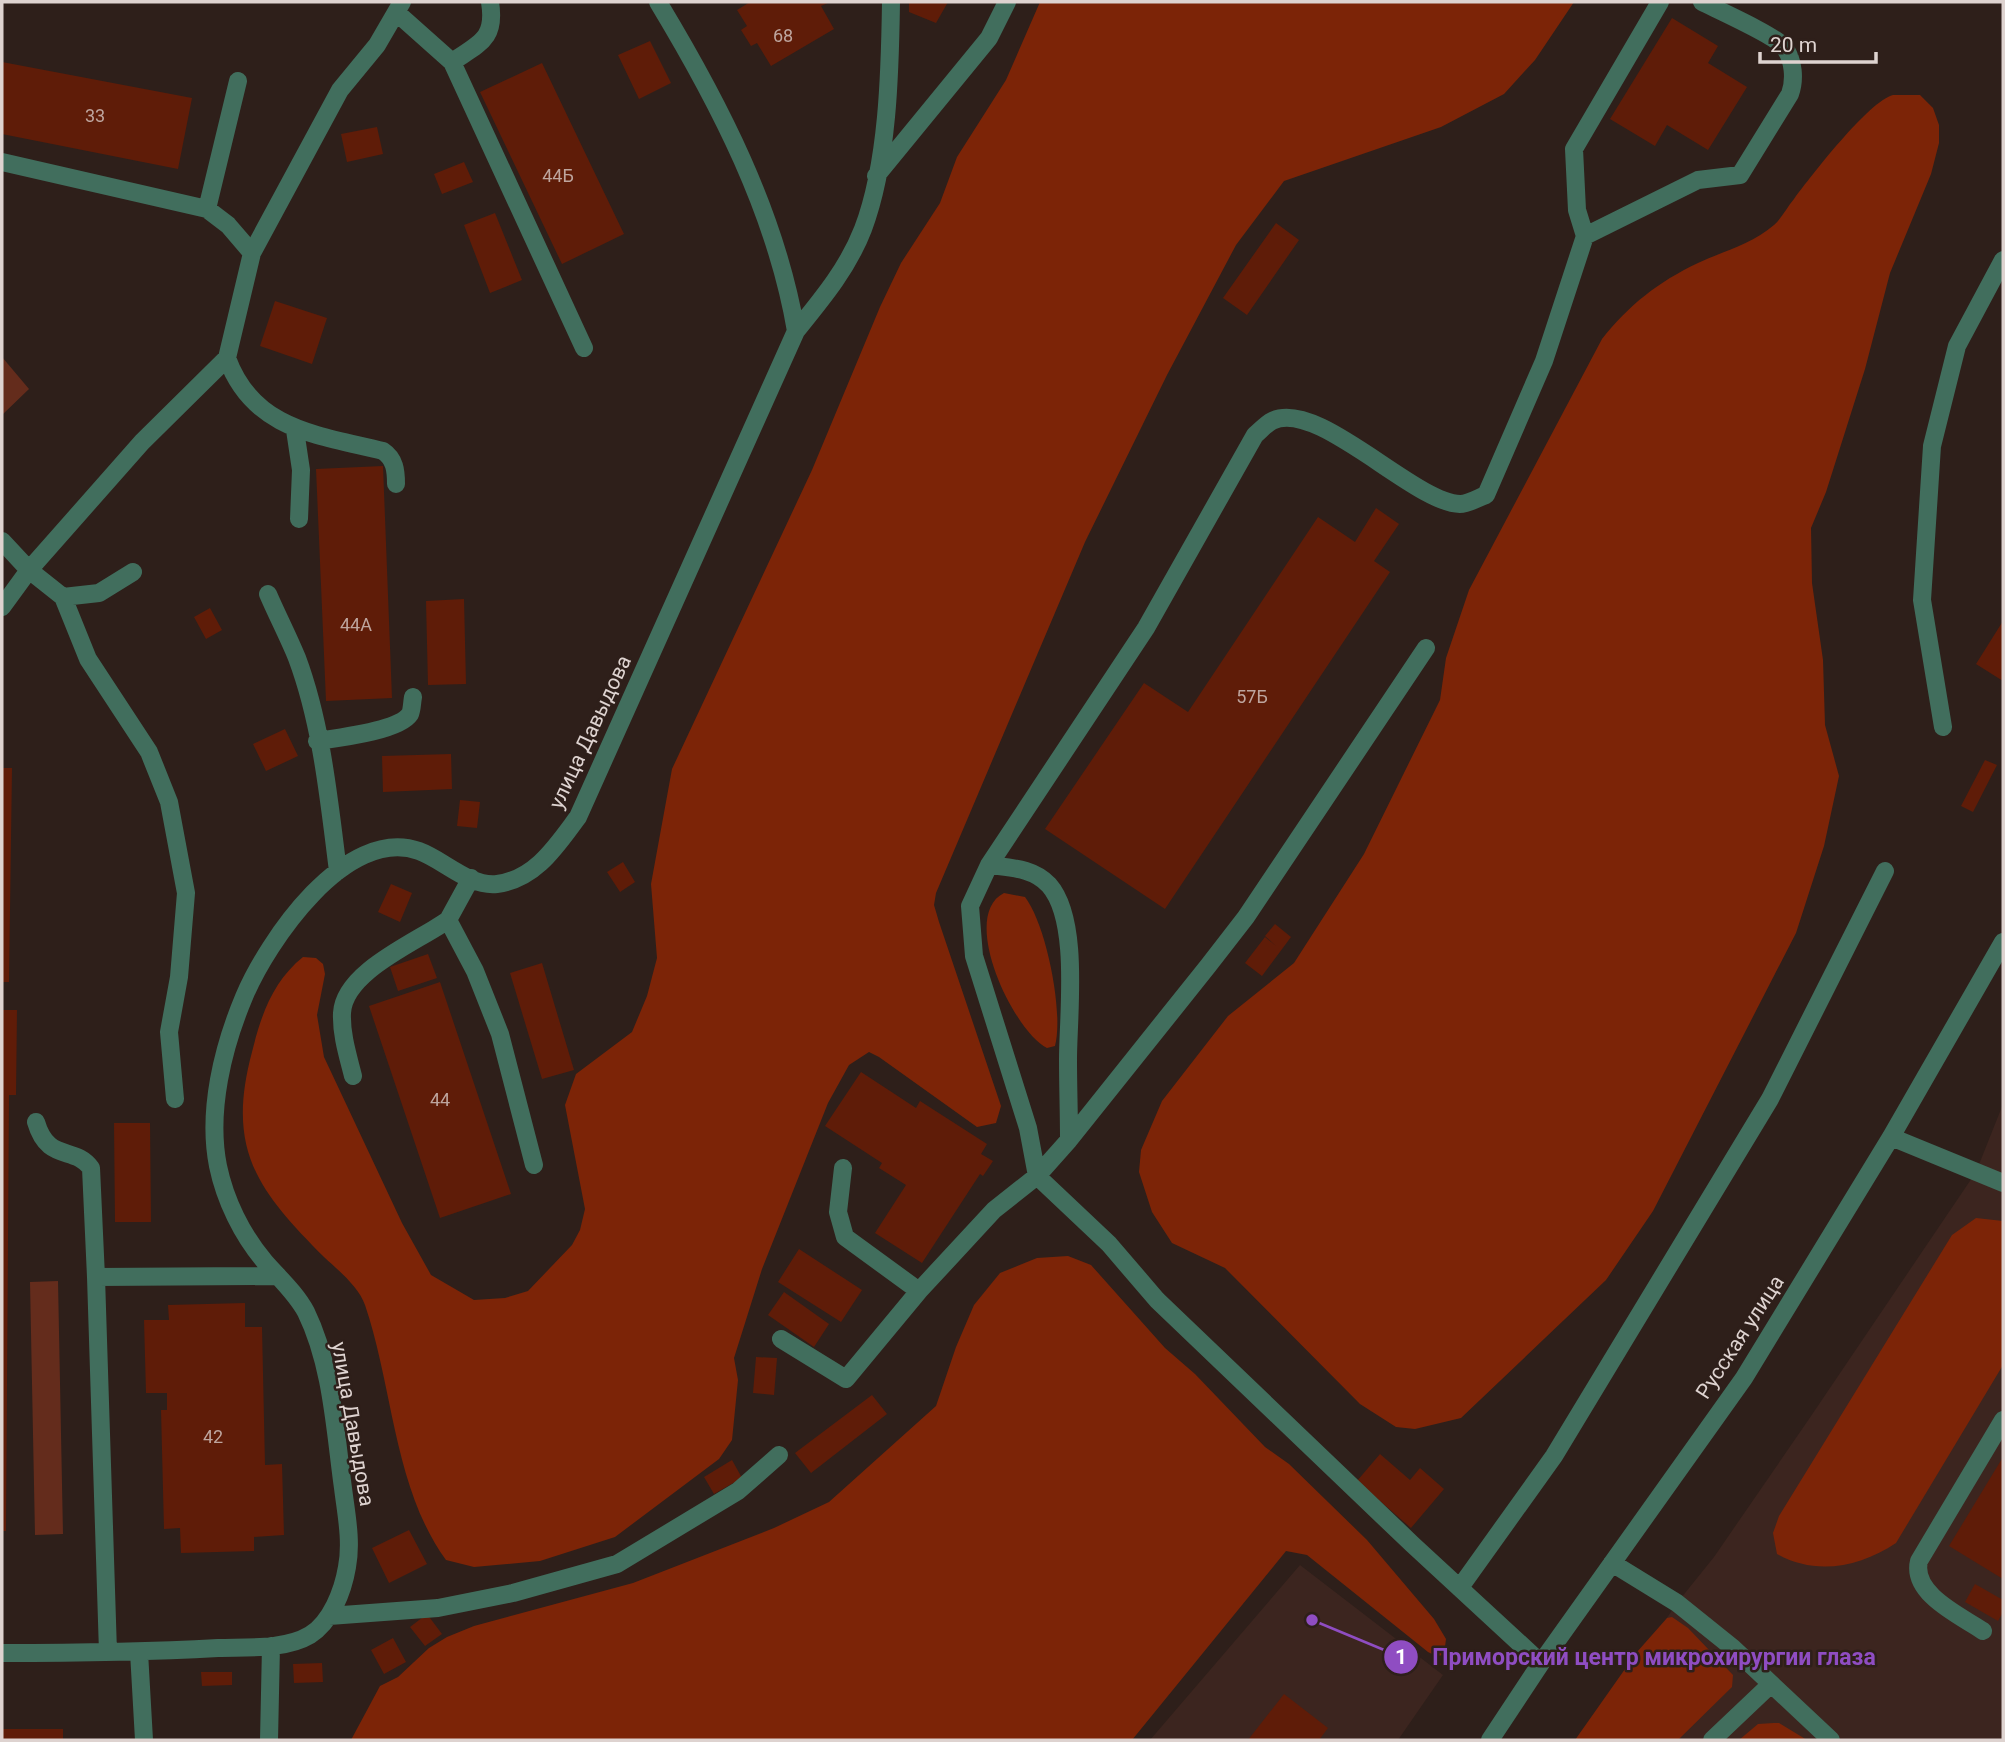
<svg xmlns="http://www.w3.org/2000/svg" width="2005" height="1742" font-family="Roboto,sans-serif">
  <rect width="100%" height="100%" fill="#2e1f1a"/>
  <path fill="#3c251f" d="M2003 1104V1740H1584L1677 1603 1714 1557 1809 1419 1976 1172Z
    M1300 1565 1443 1675 1398 1740H1150Z"/>
  <path fill="#642c1c" d="M2 357 29 389 2 415Z
    M58 1281 63 1534 35 1535 30 1282Z"/>
  <path fill="#7c2407" d="M1040 2H1574L1535 60 1504 94 1441 127 1284 181 1236 245 1167 375 1085 542 936 893 934 905 939 922 1001 1106 996 1123 977 1127 879 1057 869 1052 849 1065 828 1103 762 1269 734 1358 738 1380 732 1440 719 1459 615 1537 540 1561 474 1567 446 1560C394 1489 393 1387 365 1305 359 1287 337 1269 324 1257 257 1190 226 1149 252 1052 261 1015 273 981 303 957L316 958 323 964 325 974 317 1015 324 1057 402 1223 431 1275 474 1300 505 1298 528 1291 572 1245 580 1230 585 1209 565 1105 576 1074 632 1032 647 996 657 958 651 884 672 769 812 470 880 307 901 263 940 203 957 157 1006 80Z
    M1893 95H1920L1933 108 1939 125V143L1931 174 1890 273 1865 369 1826 492 1811 528 1812 583 1823 660 1825 725 1839 776 1824 846 1796 933 1653 1211 1606 1280 1461 1418 1415 1429 1396 1427 1360 1404 1225 1268 1172 1243 1152 1212 1139 1172 1141 1150 1162 1101 1228 1016 1294 963 1364 854 1440 700 1446 658 1469 590 1602 339C1629 305 1658 282 1698 263 1724 251 1752 244 1774 225 1782 218 1787 207 1794 199 1811 176 1869 101 1893 95Z
    M1004 893 1025 897C1046 924 1064 1012 1055 1046L1047 1048C1014 1032 958 916 1004 893Z
    M1976 1218 2003 1221V1365L1896 1543C1860 1567 1816 1576 1777 1554L1773 1533 1779 1516 1952 1235Z
    M1068 1256 1091 1265 1165 1348 1195 1374 1265 1447 1289 1464 1367 1540 1434 1619 1446 1639 1444 1655 1436 1656 1428 1652 1307 1555 1286 1551 1132 1740H351L380 1686 398 1677 429 1648 447 1637 474 1626 633 1583 774 1528 829 1502 936 1406 956 1347 974 1305 1000 1273 1037 1258Z
    M1672 1617 1688 1628 1733 1675 1732 1687 1678 1740H1575L1637 1652 1667 1618Z
    M1774 1723H1779L1807 1740H1739L1758 1724Z"/>
  <path fill="#5f1c08" d="M750 2H830L821 6 834 29 771 66 757 43 751 46 741 30 747 26 737 10Z
    M909 2H948L936 23 909 12Z
    M1672 18 1718 46 1708 63 1747 87 1708 150 1667 125 1655 146 1610 119Z
    M650 41 671 83 639 99 618 55Z
    M2 62 192 98 178 169 2 134Z
    M542 63 624 234 562 264 480 92Z
    M377 127 383 154 347 162 341 134Z
    M464 162 473 182 442 194 434 174Z
    M495 213 522 280 490 293 464 225Z
    M1276 223 1299 240 1247 315 1223 298Z
    M275 301 327 318 312 364 260 346Z
    M383 466 392 698 326 701 316 469Z
    M1376 508 1399 524 1374 561 1390 572 1165 909 1045 829 1144 683 1188 712 1318 517 1355 542Z
    M464 599 466 684 428 685 426 601Z
    M210 608 222 630 206 639 194 617Z
    M2003 621V681L1976 664Z
    M285 729 298 756 266 771 253 744Z
    M451 754 452 789 383 792 382 756Z
    M1985 760 1997 765 1973 812 1961 806Z
    M2 768H12L9 982H2Z
    M460 800 480 802 477 828 457 826Z
    M623 862 635 882 620 892 607 872Z
    M391 884 412 893 400 922 378 912Z
    M1275 924 1291 937 1262 976 1245 963 1265 937 1276 946 1265 936Z
    M428 954 437 978 398 991 390 967Z
    M542 963 574 1070 542 1079 510 973Z
    M440 982 511 1194 440 1218 369 1006Z
    M2 1010H17L16 1095H9L6 1531H2Z
    M861 1072 916 1108 920 1101 987 1144 981 1154 993 1161 983 1176 980 1174 922 1263 875 1233 906 1185 879 1168 882 1163 825 1126Z
    M114 1123H150L151 1222H115Z
    M799 1249 862 1290 841 1322 778 1282Z
    M784 1292 829 1324 814 1347 768 1315Z
    M245 1303V1327H262L265 1465 282 1464 284 1535 254 1537V1551L181 1553 180 1528 164 1529 161 1410H167V1393H146L144 1320H169L168 1305Z
    M756 1357 777 1358 774 1395 753 1393Z
    M872 1395 887 1414 811 1473 795 1453Z
    M1380 1454 1410 1480 1420 1468 1444 1489 1411 1528 1357 1481Z
    M2003 1457V1579L1949 1546Z
    M732 1460 742 1478 714 1494 704 1477Z
    M409 1530 427 1564 389 1583 372 1548Z
    M1975 1584 2003 1600V1612L1998 1621 1965 1602Z
    M427 1614 442 1634 425 1646 410 1627Z
    M393 1638 406 1662 384 1674 371 1650Z
    M322 1663 323 1682 294 1683 293 1664Z
    M201 1672H232V1685L202 1686Z
    M1284 1694 1328 1728 1319 1740H1248Z
    M2 1729H63V1740H2Z"/>
  <g fill="none" stroke-linecap="round" stroke-linejoin="round">
    <path stroke="#416e5d" stroke-width="18" d="M658 2C719 103 776 213 796 331
      M397 13 452 62 584 348
      M452 62C480 43 496 39 490 2
      M2 162 207 209 228 225 252 253
      M876 176 989 38 1007 2
      M207 209 238 81
      M1585 236 1698 180 1740 175 1790 94C1795 80 1794 60 1784 47 1776 36 1718 10 1702 2
      M227 358C253 430 318 435 383 451 395 459 396 471 396 484
      M295 430 301 470 299 519
      M2 541 29 570 63 597 88 659 149 752 169 802 186 893 179 977 169 1032 175 1099
      M268 594C277 615 288 636 297 658 322 725 329 801 338 871
      M63 597 99 593 133 572
      M2 607 29 570 142 442 227 358 252 253 340 90 377 45 402 2
      M1943 727 1922 600 1932 446 1957 346 2003 260
      M317 741C337 738 399 731 410 714 412 710 412 702 413 697
      M989 865C1011 868 1033 868 1049 885 1080 920 1068 1015 1068 1059 1068 1086 1069 1113 1069 1140
      M471 878 448 920 475 971 500 1034 534 1165
      M353 1076C348 1056 341 1034 342 1013 344 971 419 941 448 920
      M36 1122C48 1163 74 1145 91 1168L96 1277
      M1891 1137 2003 1183
      M843 1168 838 1212 845 1237 919 1291
      M781 1339 846 1379 919 1291 994 1210 1037 1176 1069 1140 1208 966 1246 917 1426 648
      M1612 1563 1677 1603 1733 1648 1831 1740
      M1461 1586 1554 1456 1770 1099 1885 871
      M329 1616 438 1608 513 1593 617 1564 738 1491 779 1455
      M1983 1631C1961 1616 1911 1594 1919 1561L2003 1420
      M108 1652 96 1277 278 1276
      M139 1652 144 1740
      M2 1653C74 1653 146 1652 218 1648 246 1647 285 1650 310 1635 331 1622 343 1591 347 1567 352 1541 346 1513 343 1488 335 1431 332 1365 306 1312 296 1293 279 1278 265 1262 242 1235 225 1200 218 1166 207 1111 223 1047 244 997 267 942 346 825 419 851 444 860 469 887 497 884 536 879 557 845 578 817L796 331C822 299 848 268 863 229 888 163 890 72 891 2
      M1541 1663 1412 1544 1157 1300 1109 1244 1037 1176 1028 1128 974 956 970 906 989 865 1146 628 1255 435C1261 430 1266 424 1272 421 1317 398 1414 503 1460 504 1468 504 1478 498 1486 495L1544 361 1585 236 1577 210 1574 149 1660 2
      M269 1740 271 1646
      M1490 1740 1541 1663 1744 1378 1891 1137 2003 942
      M1712 1740 1770 1685"/>
  </g>
  <g text-anchor="middle" stroke-width="5" stroke-linejoin="round" paint-order="stroke">
    <g font-size="18" fill="#bea59e">
      <text x="783" y="42">68</text>
      <text x="95" y="122">33</text>
      <text x="558" y="182">44Б</text>
      <text x="356" y="631">44А</text>
      <text x="1252" y="703">57Б</text>
      <text x="440" y="1106">44</text>
      <text x="213" y="1443">42</text>
    </g>
    <g font-size="21" fill="#ded3d0" stroke="#2e1f1a">
      <text transform="translate(590 732) rotate(-65)" y="7">улица Давыдова</text>
      <text transform="translate(1740 1337) rotate(-57)" y="7">Русская улица</text>
      <text transform="translate(353 1424) rotate(80)" y="7">улица Давыдова</text>
    </g>
  </g>
  <path fill="none" stroke="#8f4dc2" stroke-width="2.5" d="M1312 1620L1401 1657"/>
  <g fill="#8f4dc2" stroke="#2e1f1a" stroke-width="2.5">
    <circle cx="1312" cy="1620" r="7"/>
    <circle cx="1401" cy="1657" r="18"/>
  </g>
  <g font-size="21" text-anchor="middle" font-weight="bold" fill="#fff">
    <text x="1401" y="1664">1</text>
  </g>
  <g font-size="23" text-anchor="middle" font-weight="bold" fill="#8f4dc2" stroke="#2e1f1a" stroke-width="5" stroke-linejoin="round" paint-order="stroke">
    <text x="1654" y="1665">Приморский центр микрохирургии глаза</text>
  </g>
  <rect width="2005" height="1742" fill="none" stroke="#ded3d0" stroke-width="7"/>
  <path d="M1760 52v10h116v-10" fill="none" stroke="#ded3d0" stroke-width="3.5"/>
  <text x="1770" y="52" font-size="21" fill="#ded3d0" stroke="#2e1f1a" stroke-width="5" paint-order="stroke">20 m</text>
</svg>
